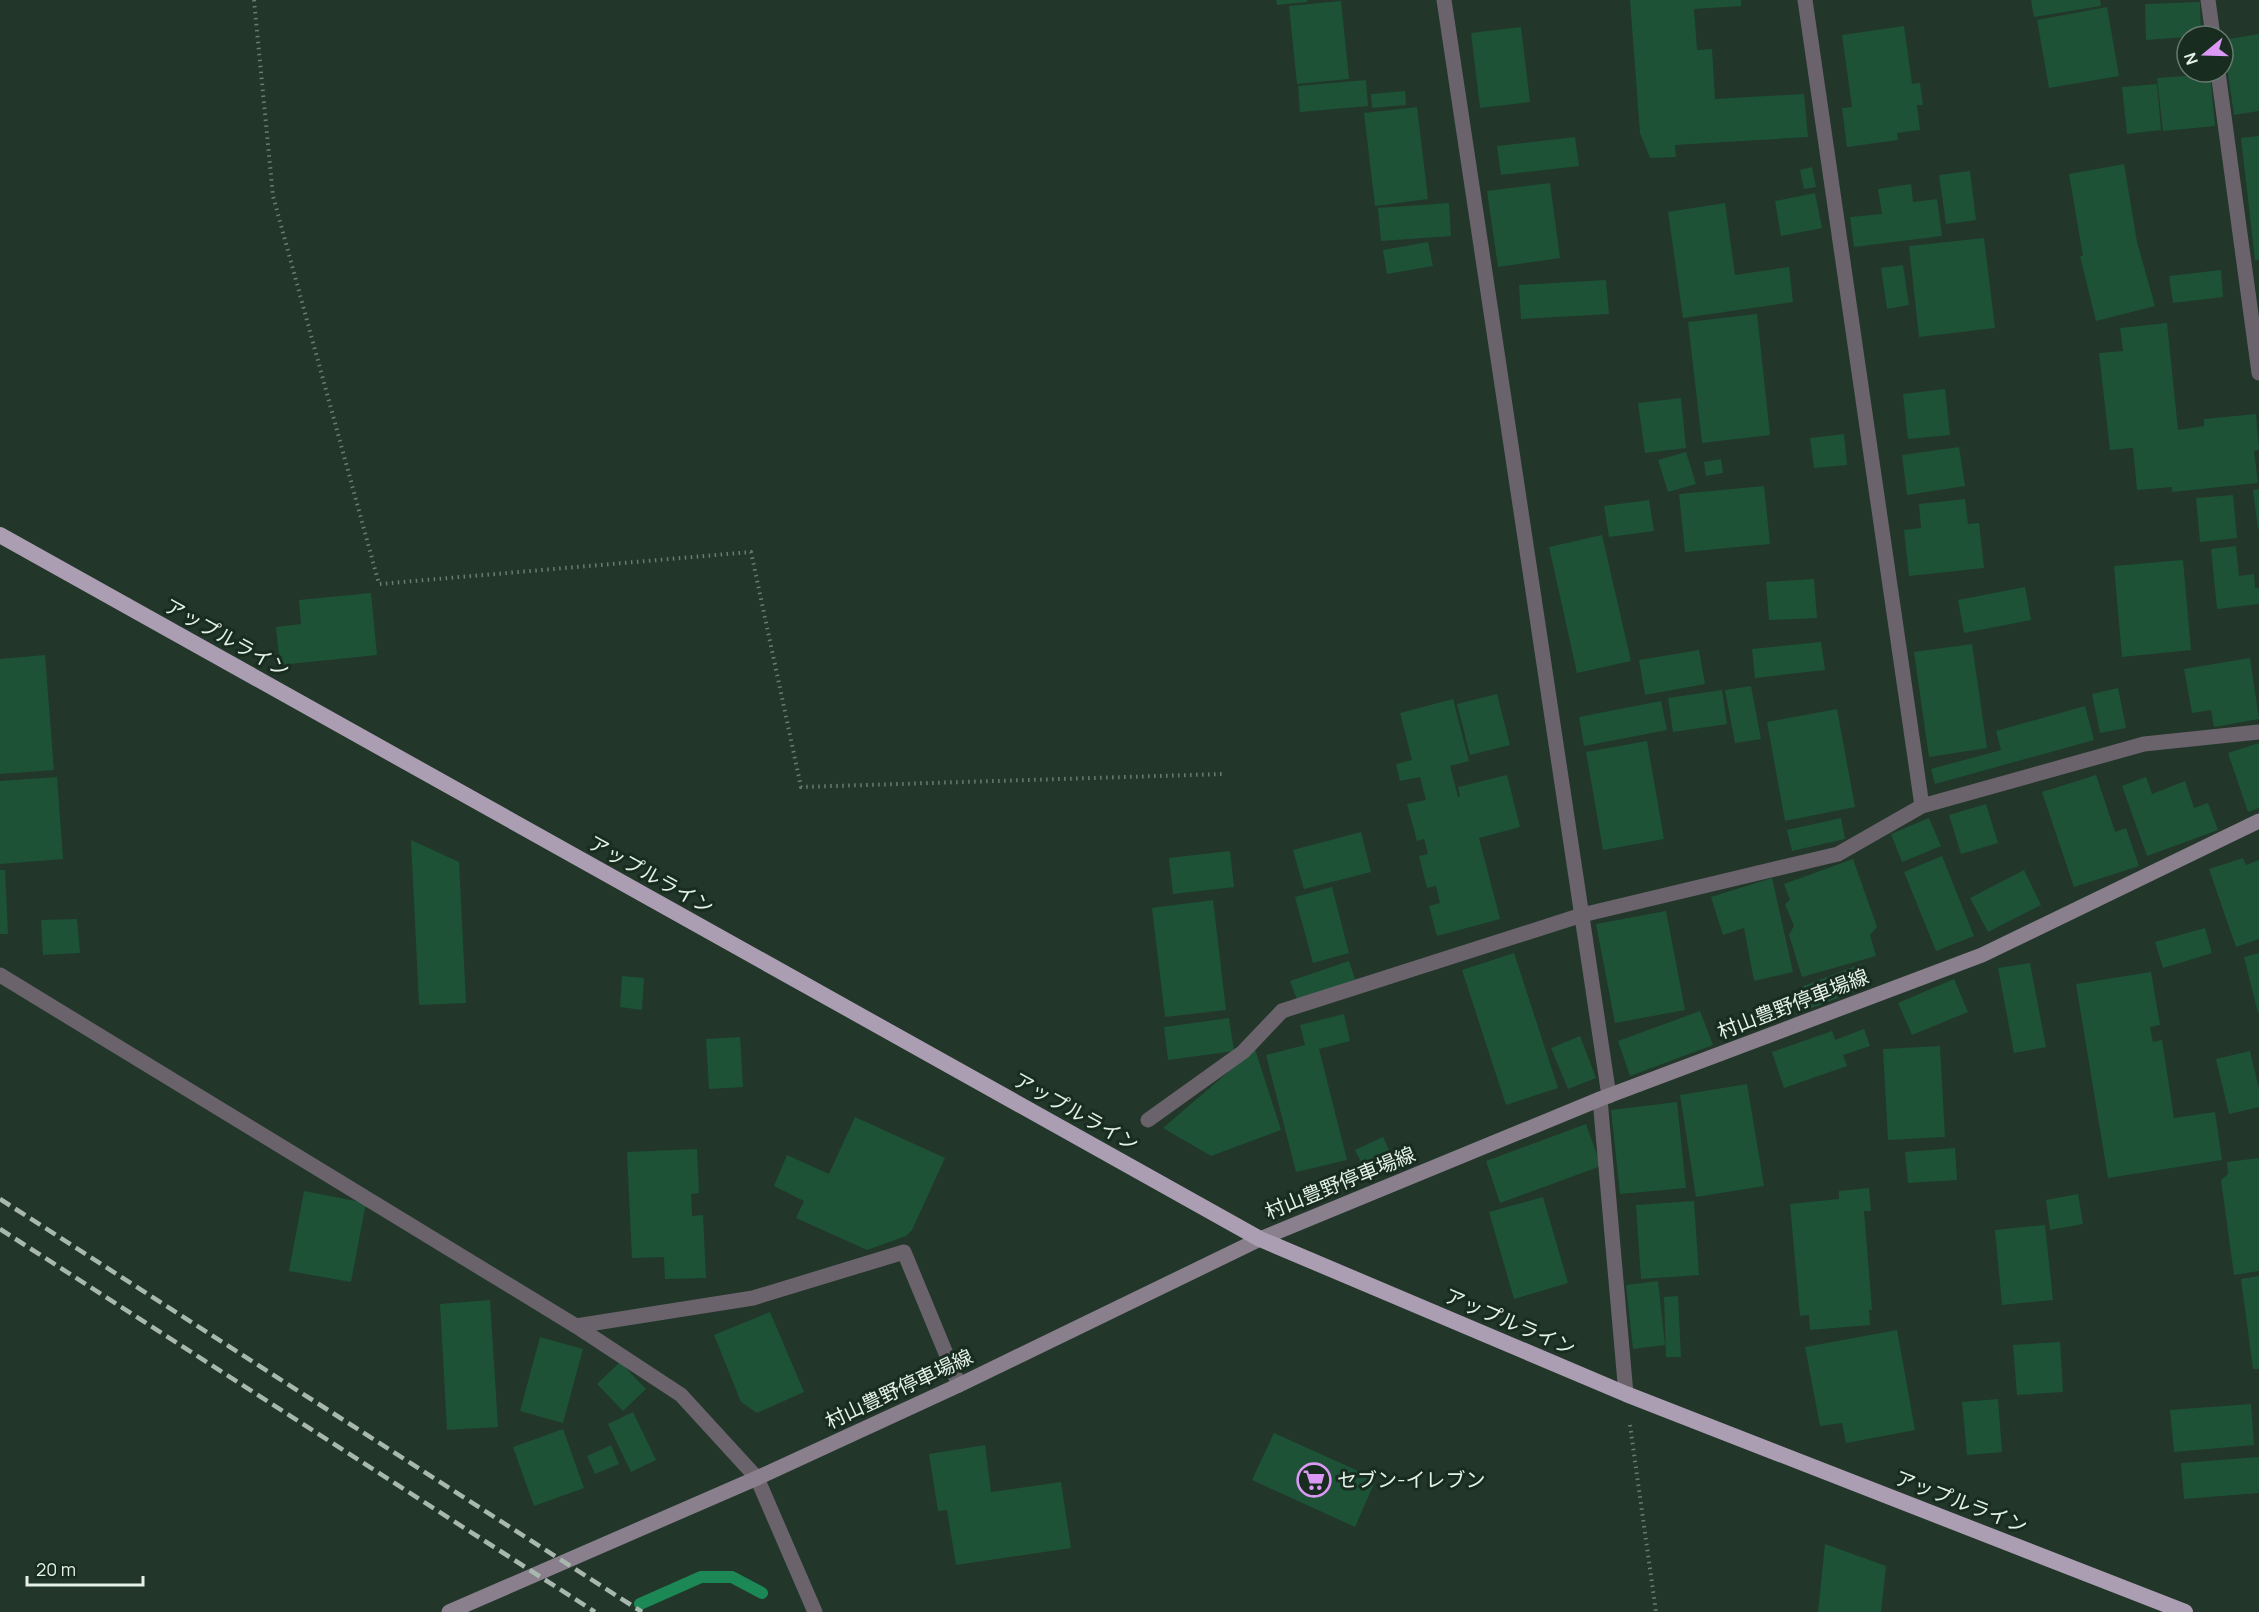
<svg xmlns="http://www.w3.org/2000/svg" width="2259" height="1612" font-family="Manrope,'Noto Sans JP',sans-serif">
  <rect width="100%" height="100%" fill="#22362a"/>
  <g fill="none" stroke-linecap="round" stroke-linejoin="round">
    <path stroke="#1b8855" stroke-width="12" d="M640 1604 701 1577H732L762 1593"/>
  </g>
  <path fill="#1d5236" d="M1276 0H1307V2L1277 5Z
    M1630 0H1741V6L1694 9 1697 50 1712 49 1715 99 1804 94 1808 137 1675 145 1676 157 1650 158 1640 133Z
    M2031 0H2100L2101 6 2034 17Z
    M1341 1 1349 79 1297 84 1289 6Z
    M2200 2 2201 36 2146 40 2145 4Z
    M2107 7 2119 76 2049 88 2037 20Z
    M1904 26 1912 84 1920 83 1923 105H1917L1920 130 1897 133 1898 140 1847 147 1842 108 1852 107 1842 35Z
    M1521 27 1530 102 1480 108 1471 33Z
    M2259 34V111L2234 115 2223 40Z
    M2210 74 2215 126 2163 131 2157 78Z
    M1366 80 1368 106 1300 112 1298 86Z
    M2157 84 2161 130 2127 134 2122 87Z
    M1405 91 1406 105 1372 108 1371 94Z
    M1417 107 1428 199 1375 206 1364 113Z
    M2259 136V260H2255L2241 138Z
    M1575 137 1579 166 1501 175 1497 146Z
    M2124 164 2137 242 2155 306 2096 321 2080 256H2083L2069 174Z
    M1812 167 1816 187 1804 189 1800 170Z
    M1970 171 1976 220 1946 224 1939 175Z
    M1550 183 1560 258 1498 267 1487 191Z
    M1911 184 1913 202 1937 199 1942 236 1854 247 1850 217 1882 214 1878 189Z
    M1815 193 1822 228 1781 236 1775 201Z
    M1449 203 1451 236 1381 241 1378 208Z
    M1725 203 1735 275 1789 267 1793 302 1683 318 1668 212Z
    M1984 238 1995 328 1919 337 1909 246Z
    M1428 242 1433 266 1387 274 1383 250Z
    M1903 265 1909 305 1887 309 1881 268Z
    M2221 270 2223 297 2173 303 2169 276Z
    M1606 280 1609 314 1521 319 1519 285Z
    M1757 314 1770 435 1702 443 1688 322Z
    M2167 323 2178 430 2204 426V419L2256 414 2259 450 2254 451 2258 483 2172 492V487L2137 490 2133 448 2110 450 2099 353 2123 351 2120 328Z
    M1945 389 1950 435 1908 439 1903 394Z
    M1681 398 1686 448 1645 453 1638 403Z
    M1844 434 1847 465 1814 468 1810 438Z
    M1959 447 1965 486 1907 495 1902 455Z
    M1686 452 1696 484 1668 492 1658 460Z
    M1721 459 1723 473 1706 476 1704 462Z
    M1764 486 1770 544 1685 552 1679 494Z
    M2259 489V529H2258L2253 490Z
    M2233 495 2237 538 2200 542 2196 498Z
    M1965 499 1968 524 1979 523 1984 568 1909 576 1904 530 1921 528 1919 504Z
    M1649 500 1654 531 1609 537 1604 506Z
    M1602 535 1631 661 1577 673 1549 547Z
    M2236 546 2239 576 2254 574 2255 588H2259V604L2217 609 2211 549Z
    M2183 560 2191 650 2122 657 2114 566Z
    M1814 579 1817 618 1769 620 1766 582Z
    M2025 587 2031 620 1964 633 1958 600Z
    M371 593 377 655 280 665 276 627 301 624 299 600Z
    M1821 642 1825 670 1755 678 1752 649Z
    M1972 644 1987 748 1929 757 1914 652Z
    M1699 650 1705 684 1645 695 1639 660Z
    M45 655 54 770 0 774V659Z
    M2250 658 2259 719 2214 727 2211 710 2192 713 2184 669Z
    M1751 686 1761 739 1735 743 1725 690Z
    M2118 688 2126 728 2100 733 2092 694Z
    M1722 690 1727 724 1673 732 1668 698Z
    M1497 694 1510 745 1470 755 1457 704Z
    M1453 699 1469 761 1450 766 1458 797 1460 796 1458 787 1507 775 1520 827 1479 838 1500 919 1437 936 1429 906 1440 903 1436 886 1427 888 1419 856 1428 854 1424 839 1417 841 1407 804 1426 800 1420 777 1400 781 1396 764 1412 760 1400 713Z
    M1661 701 1667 730 1584 746 1579 717Z
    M2085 706 2094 740 1935 784 1931 769 2001 750 1996 731Z
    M1837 709 1855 807 1785 821 1767 722Z
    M1647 741 1664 839 1603 850 1586 752Z
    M2259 743V808L2248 812 2228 753Z
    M2096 775 2115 832 2126 828 2139 866 2074 887 2042 792Z
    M57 777 63 859 0 864V781Z
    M2146 777 2152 794 2185 781 2194 808 2208 803 2218 830 2147 856 2122 786Z
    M1986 804 1998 843 1961 854 1949 815Z
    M1841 818 1845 839 1792 851 1787 830Z
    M1929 818 1941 846 1902 862 1891 834Z
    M1361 832 1371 872 1304 889 1293 850Z
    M411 840 459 862 466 1003 419 1005Z
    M1230 851 1234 887 1173 894 1169 858Z
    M1942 856 1974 936 1936 951 1904 872Z
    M2243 858 2246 865 2259 860V939L2236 947 2209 869Z
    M1853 859 1877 927 1870 935 1876 956 1802 977 1789 935 1794 926 1785 904 1790 900 1784 884Z
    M0 870H5L8 934H0Z
    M2024 870 2041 905 1988 932 1970 898Z
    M1772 878 1793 972 1754 981 1744 928 1723 935 1711 897Z
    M1332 887 1349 953 1313 963 1295 897Z
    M1213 900 1226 1010 1165 1017 1152 908Z
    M1666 911 1685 1010 1615 1023 1596 924Z
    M77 919 80 953 43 955 41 920Z
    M2205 928 2212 953 2163 968 2155 942Z
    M1514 953 1558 1088 1506 1105 1462 970Z
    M2259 953V1013H2258L2244 957Z
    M1349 961 1356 982 1298 1002 1290 981Z
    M2030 963 2046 1047 2014 1053 1998 968Z
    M1861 964 1869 986 1809 1009 1801 987Z
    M2151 972 2160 1025 2150 1027 2153 1042 2162 1040 2174 1118 2215 1112 2222 1160 2108 1178 2076 984Z
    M622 976 644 978 642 1010 620 1007Z
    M1954 979 1968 1012 1912 1035 1898 1003Z
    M1700 1011 1713 1045 1630 1076 1618 1041Z
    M1344 1014 1350 1041 1319 1049 1347 1160 1296 1172 1266 1055 1305 1045 1300 1025Z
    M1229 1018 1234 1051 1168 1060 1164 1027Z
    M1864 1029 1870 1046 1843 1055 1847 1066 1784 1088 1772 1052 1832 1031 1835 1040Z
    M1580 1036 1596 1078 1568 1089 1551 1048Z
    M740 1037 743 1087 709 1089 706 1039Z
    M1940 1046 1945 1137 1888 1140 1883 1049Z
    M1255 1049 1281 1130 1211 1156 1163 1128Z
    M2250 1051 2259 1089V1107L2229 1114 2216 1059Z
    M1747 1084 1764 1186 1696 1197 1680 1095Z
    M1677 1102 1686 1188 1620 1194 1611 1110Z
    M855 1117 945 1158 912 1230 906 1236 867 1250 796 1218 804 1201 774 1186 787 1155 829 1174Z
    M1586 1124 1601 1166 1500 1203 1486 1161Z
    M1383 1137 1394 1161 1367 1174 1355 1150Z
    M1955 1148 1957 1180 1908 1183 1905 1152Z
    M697 1149 699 1193 691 1194 692 1216 703 1215 706 1278 665 1279 664 1257 632 1258 627 1152Z
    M2259 1158V1271L2234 1275 2221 1180 2228 1174 2227 1162Z
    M1869 1188 1871 1211H1864L1872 1310H1869L1870 1325 1810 1330 1809 1315 1800 1316 1790 1204 1839 1199V1191Z
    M304 1191 366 1203 351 1282 289 1271Z
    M2078 1194 2083 1224 2050 1230 2046 1200Z
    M1543 1197 1568 1283 1514 1299 1489 1212Z
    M1694 1201 1699 1275 1641 1279 1636 1205Z
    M2045 1225 2053 1300 2002 1305 1995 1230Z
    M2259 1276V1369H2253L2241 1279Z
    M1658 1281 1665 1345 1633 1349 1626 1285Z
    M1678 1296 1681 1357H1666L1664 1297Z
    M490 1300 498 1427 447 1430 440 1304Z
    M770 1312 804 1392 757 1413 741 1402 714 1335Z
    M1897 1330 1915 1430 1846 1443 1842 1423 1820 1426 1805 1347Z
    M540 1337 583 1349 563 1423 520 1411Z
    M2060 1342 2063 1392 2017 1395 2013 1345Z
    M620 1362 646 1389 623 1411 597 1384Z
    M1998 1399 2002 1452 1967 1455 1962 1402Z
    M2251 1404 2254 1445 2174 1452 2170 1410Z
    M633 1412 656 1460 631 1472 608 1424Z
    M563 1429 584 1488 534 1506 513 1447Z
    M1274 1433 1376 1479 1355 1527 1252 1480Z
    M611 1445 619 1464 595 1474 587 1456Z
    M985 1445 991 1492 1061 1482 1071 1548 956 1565 947 1510 938 1511 929 1454Z
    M2259 1457V1493L2184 1499 2181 1463Z
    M1825 1544 1886 1566 1881 1612H1818Z"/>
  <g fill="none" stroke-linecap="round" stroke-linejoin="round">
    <path stroke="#6b7c71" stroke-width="4" stroke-dasharray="1.5 4.5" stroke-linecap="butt" d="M254 0 273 196 379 584 751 552 801 787 1223 774
      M1630 1425 1656 1612"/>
    <path stroke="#6a636c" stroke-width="15" d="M1600 1099 1626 1394
      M1148 1120 1243 1052 1282 1011 1582 915
      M576 1326 753 1298 904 1252 959 1385"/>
    <path stroke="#6a636c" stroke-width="15" d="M1444 0 1609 1096
      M1805 0 1922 806
      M2208 0 2213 36
      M2218 72 2259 373
      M1582 915 1838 854 1922 806 2144 744 2259 732
      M0 975 576 1326 681 1395 757 1478"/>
    <path stroke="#6a636c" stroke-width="15" d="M757 1478 815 1612"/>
    <path stroke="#897f8d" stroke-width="15" d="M449 1612 757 1478 959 1385 1260 1239 1600 1099 1982 955 2259 821"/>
    <path stroke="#ac9eb2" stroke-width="16" d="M0 535 1260 1239 1626 1394 2185 1612"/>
    <path stroke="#a9b8ae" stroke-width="4.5" stroke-dasharray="12 6" stroke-linecap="butt" d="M0 1199 642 1612
      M0 1229 595 1612"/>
  </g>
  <defs>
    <symbol id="supermarket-ring" viewBox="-11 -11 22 22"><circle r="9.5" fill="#182c20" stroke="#db99f5" stroke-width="1.5"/><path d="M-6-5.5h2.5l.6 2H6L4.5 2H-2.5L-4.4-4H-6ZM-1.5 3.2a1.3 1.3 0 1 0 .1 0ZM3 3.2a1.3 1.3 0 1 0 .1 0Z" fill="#db99f5"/></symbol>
  </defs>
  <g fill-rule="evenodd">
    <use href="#supermarket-ring" x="1295" y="1461" width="38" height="38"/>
  </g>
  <g text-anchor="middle" stroke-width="6" stroke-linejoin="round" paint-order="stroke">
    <g font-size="20" fill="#e4f0e8" stroke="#182c20">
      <text transform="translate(227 638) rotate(29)" y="7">アップルライン</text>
      <text transform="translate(651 875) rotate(29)" y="7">アップルライン</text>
      <text transform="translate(1793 1004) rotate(-21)" y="7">村山豊野停車場線</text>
      <text transform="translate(1076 1112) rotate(29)" y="7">アップルライン</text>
      <text transform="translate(1340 1183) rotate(-22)" y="7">村山豊野停車場線</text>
      <text transform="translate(1510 1322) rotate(23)" y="7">アップルライン</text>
      <text transform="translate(899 1389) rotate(-25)" y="7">村山豊野停車場線</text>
      <text transform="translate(1961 1502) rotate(21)" y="7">アップルライン</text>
    </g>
    <g font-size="20" fill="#e4f0e8" stroke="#182c20" text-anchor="start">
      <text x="1337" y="1487">セブン-イレブン</text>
    </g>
  </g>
  <g transform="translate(2205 54) rotate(251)"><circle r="28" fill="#182c20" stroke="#6a7a70" stroke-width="1.5"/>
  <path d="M0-4.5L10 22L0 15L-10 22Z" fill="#db99f5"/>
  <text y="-9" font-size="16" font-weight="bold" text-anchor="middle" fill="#e4f0e8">N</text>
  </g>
  <path d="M27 1576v9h116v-9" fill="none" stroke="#e4f0e8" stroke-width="3"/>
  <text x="36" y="1576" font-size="18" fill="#e4f0e8" stroke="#182c20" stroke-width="4.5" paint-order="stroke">20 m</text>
</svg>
